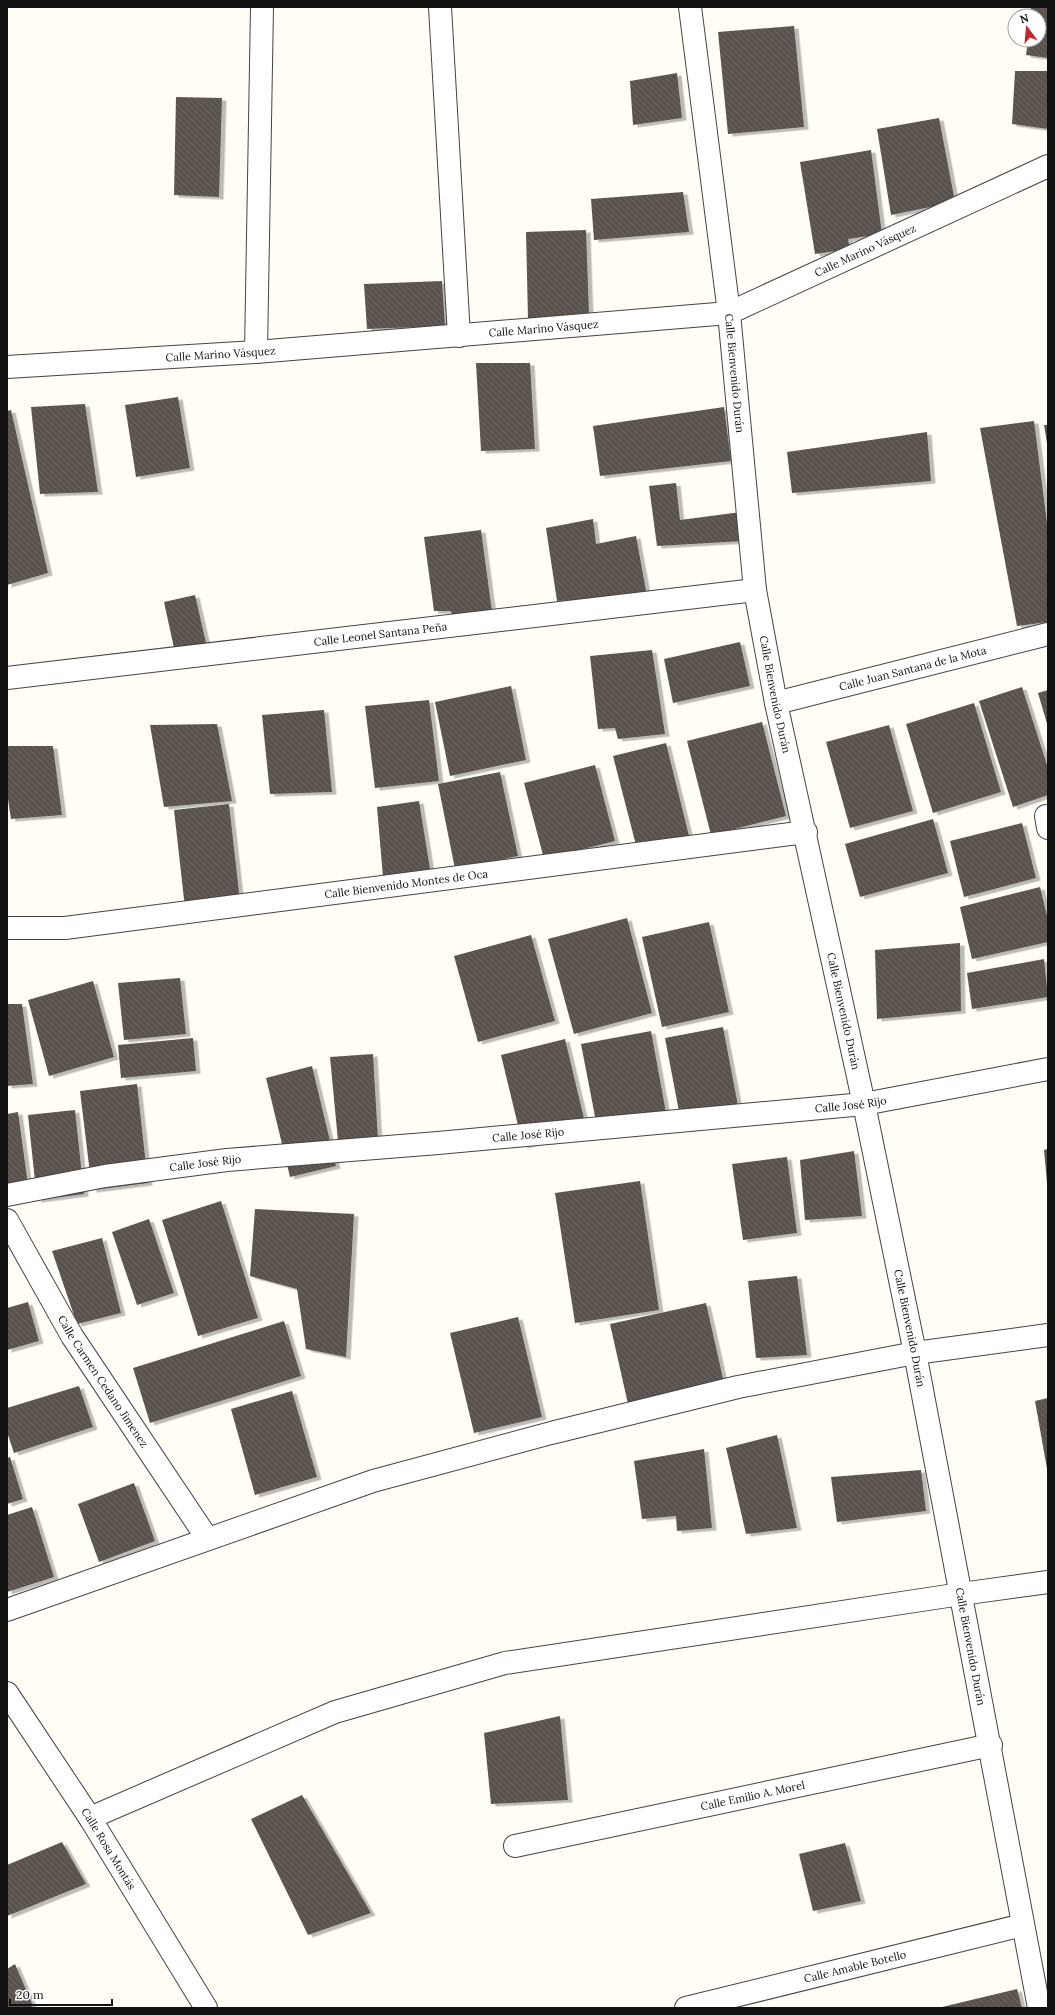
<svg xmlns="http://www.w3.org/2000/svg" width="1055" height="2015" font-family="Lora,serif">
  <defs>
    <pattern id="building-back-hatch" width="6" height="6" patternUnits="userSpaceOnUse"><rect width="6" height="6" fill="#5a524d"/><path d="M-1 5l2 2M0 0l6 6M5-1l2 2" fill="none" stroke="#6d6662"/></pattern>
    <filter id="shadow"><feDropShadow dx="4.5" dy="2.5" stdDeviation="0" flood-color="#0004"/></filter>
  </defs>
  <rect width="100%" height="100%" fill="#fffdf5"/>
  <path fill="url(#building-back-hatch)" filter="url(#shadow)" d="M1031 7H1048V58L1026 55 1028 40H1039V16H1030Z
    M794 26 804 127 728 134 718 32Z
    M1015 71H1048V129L1012 124Z
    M677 73 682 118 633 125 630 81Z
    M176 97 222 98 219 197 174 195Z
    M939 118 955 202 891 215 877 129Z
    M871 150 882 234 848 239 850 249 815 254 800 162Z
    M683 192 689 232 594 240 591 199Z
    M586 230 589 313 528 319 526 232Z
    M442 281 445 326 367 329 364 284Z
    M476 363H530L535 449 481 451Z
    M178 397 190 468 136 477 125 405Z
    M85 404 98 492 40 494 31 407Z
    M724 407 731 461 600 476 593 426Z
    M11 410 48 573 7 585V411Z
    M1034 421 1048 531V622L1017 626 980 428Z
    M1044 425H1048V443H1047Z
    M927 432 931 481 792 493 787 452Z
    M676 483 680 520 741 512 744 541 657 546 649 486Z
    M593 519 596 544 636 536 647 596 557 601 546 528Z
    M481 530 492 612 453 618 451 611H434L424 537Z
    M195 595 206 643 174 648 164 602Z
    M740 642 750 686 673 703 664 659Z
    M652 650 665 734 618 739 615 728 598 729 590 656Z
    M511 686 526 760 450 776 435 702Z
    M1022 687 1048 768V795L1013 807 979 701Z
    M1048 690V727L1038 693Z
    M429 700 439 781 375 788 365 706Z
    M974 703 1001 792 933 813 906 724Z
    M324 710 332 792 270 794 262 715Z
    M762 722 786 816 711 835 687 741Z
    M217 724 232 801 164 807 150 725Z
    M889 725 913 811 850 828 826 742Z
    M666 743 689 836 637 849 613 756Z
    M7 746H53L62 815 11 819 7 793Z
    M595 765 615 841 544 859 524 783Z
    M500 772 518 856 455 869 438 784Z
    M419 801 431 875 383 877 377 807Z
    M229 804 240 901 185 908 174 810Z
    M933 819 948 873 860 897 845 844Z
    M1022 823 1036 878 964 897 950 841Z
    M1040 887 1048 920V942L972 959 960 907Z
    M627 918 652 1013 574 1034 548 939Z
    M709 922 729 1012 662 1027 642 937Z
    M531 935 555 1021 478 1042 454 956Z
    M960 943 961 1011 877 1019 875 950Z
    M1044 959 1048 997 972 1009 967 973Z
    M180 978 186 1034 124 1040 118 983Z
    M93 981 114 1057 49 1076 28 1000Z
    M7 1004H22L33 1084 7 1086Z
    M723 1027 739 1111 681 1122 665 1038Z
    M651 1031 667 1118 598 1132 581 1044Z
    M193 1038 196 1071 121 1078 118 1045Z
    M565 1039 587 1131 523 1146 501 1055Z
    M373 1054 378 1140 338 1141 330 1057Z
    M312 1066 336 1166 290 1177 266 1078Z
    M137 1084 148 1183 92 1190 80 1091Z
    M75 1110 84 1194 37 1200 28 1115Z
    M18 1112 28 1185 7 1188V1114Z
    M1048 1149V1183H1047L1044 1150Z
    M854 1151 862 1216 805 1220 800 1160Z
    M787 1157 797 1233 743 1240 732 1164Z
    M640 1181 659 1310 575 1323 555 1193Z
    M221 1201 258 1318 198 1336 162 1220Z
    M255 1209 354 1214 346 1357 306 1349 297 1289 250 1276Z
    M149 1219 174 1293 137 1305 112 1232Z
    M102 1238 121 1313 77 1324 52 1251Z
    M797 1276 807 1355 756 1358 748 1281Z
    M28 1302 39 1341 7 1350V1308Z
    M706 1303 724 1383 628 1404 610 1324Z
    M518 1317 542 1417 474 1433 450 1333Z
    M284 1321 301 1376 150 1423 133 1368Z
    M79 1386 93 1427 14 1453 7 1432V1408Z
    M292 1391 317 1477 255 1495 231 1409Z
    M1048 1398V1469H1047L1035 1401Z
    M777 1435 797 1528 746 1534 726 1448Z
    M704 1449 712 1528 677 1531 676 1516 642 1519 634 1461Z
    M10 1457 23 1499 7 1504V1458Z
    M921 1470 926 1511 837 1522 831 1477Z
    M134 1483 155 1541 99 1562 78 1504Z
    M32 1507 54 1577 7 1592V1515Z
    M560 1716 568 1800 491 1804 484 1733Z
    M302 1795 371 1913 308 1935 251 1819Z
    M62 1842 86 1884 7 1916V1865Z
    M845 1843 861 1901 813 1911 799 1854Z
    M15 1964 33 2006 29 2008H7V1969Z
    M1017 1989 1022 2008H942V2007Z"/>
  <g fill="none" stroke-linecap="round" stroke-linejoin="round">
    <defs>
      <g id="street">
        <path d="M440 7 459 336"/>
        <path id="s1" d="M690 7 729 313 755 590 776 703 864 1104 915 1353 1039 2008"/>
        <path d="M256 352 262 7"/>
        <path id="s2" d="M7 367 256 352 729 313 1048 166"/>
        <path id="s3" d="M7 678 755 590"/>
        <path id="s4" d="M776 703 1048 634"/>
        <path d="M1046 816 1048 828"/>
        <path id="s5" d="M7 928H65L806 832"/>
        <path id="s6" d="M7 1195 105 1176 227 1160 438 1143 864 1104 1048 1069"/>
        <path id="s7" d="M7 1220 72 1336 207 1538"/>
        <path d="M7 1610 373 1481 551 1433 738 1387 915 1353 1048 1335"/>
        <path id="s8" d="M7 1693 90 1818 206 2008"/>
        <path d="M90 1818 335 1712 505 1663 961 1594 1048 1582"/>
        <path id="s9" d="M515 1846 991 1745"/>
        <path id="s10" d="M686 2008 1023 1925"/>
      </g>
    </defs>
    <use href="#street" stroke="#444" stroke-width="24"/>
    <use href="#street" stroke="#fff" stroke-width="22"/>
  </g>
  <g text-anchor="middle" stroke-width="4" stroke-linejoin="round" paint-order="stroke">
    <g font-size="11" fill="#111" stroke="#fff">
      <text dy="4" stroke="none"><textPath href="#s2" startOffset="874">Calle Marino Vásquez</textPath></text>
      <text dy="4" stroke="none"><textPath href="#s2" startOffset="538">Calle Marino Vásquez</textPath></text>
      <text dy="4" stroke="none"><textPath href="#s2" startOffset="214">Calle Marino Vásquez</textPath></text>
      <text dy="4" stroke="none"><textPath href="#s1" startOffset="369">Calle Bienvenido Durán</textPath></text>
      <text dy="4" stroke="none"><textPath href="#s3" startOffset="376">Calle Leonel Santana Peña</textPath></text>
      <text dy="4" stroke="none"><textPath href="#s4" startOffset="141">Calle Juan Santana de la Mota</textPath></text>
      <text dy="4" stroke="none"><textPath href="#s1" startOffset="693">Calle Bienvenido Durán</textPath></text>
      <text dy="4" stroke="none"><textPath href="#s5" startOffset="402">Calle Bienvenido Montes de Oca</textPath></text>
      <text dy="4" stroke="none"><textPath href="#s1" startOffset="1017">Calle Bienvenido Durán</textPath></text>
      <text dy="4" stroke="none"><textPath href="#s6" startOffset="849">Calle José Rijo</textPath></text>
      <text dy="4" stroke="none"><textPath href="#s6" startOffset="525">Calle José Rijo</textPath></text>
      <text dy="4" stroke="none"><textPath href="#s6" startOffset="201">Calle José Rijo</textPath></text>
      <text dy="4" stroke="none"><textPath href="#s1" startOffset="1341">Calle Bienvenido Durán</textPath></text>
      <text dy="4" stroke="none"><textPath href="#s7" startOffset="188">Calle Carmen Cedano Jimenez</textPath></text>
      <text dy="4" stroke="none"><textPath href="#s1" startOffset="1665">Calle Bienvenido Durán</textPath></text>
      <text dy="4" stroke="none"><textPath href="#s9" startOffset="243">Calle Emilio A. Morel</textPath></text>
      <text dy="4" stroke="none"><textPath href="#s8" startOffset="186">Calle Rosa Montás</textPath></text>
      <text dy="4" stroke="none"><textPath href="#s10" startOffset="174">Calle Amable Botello</textPath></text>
    </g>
  </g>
  <rect width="1055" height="2015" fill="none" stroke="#111111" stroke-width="16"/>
  <g transform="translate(1027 28) rotate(344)"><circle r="19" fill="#ffffff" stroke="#a0a0a0"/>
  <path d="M0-3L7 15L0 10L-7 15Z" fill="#c4262e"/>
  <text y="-6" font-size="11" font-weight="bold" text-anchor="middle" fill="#111111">N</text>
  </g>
  <path d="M10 1999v6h102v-6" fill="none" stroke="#111111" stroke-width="2"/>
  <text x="16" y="1999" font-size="12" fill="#111111" stroke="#ffffff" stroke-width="3" paint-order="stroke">20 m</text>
</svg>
